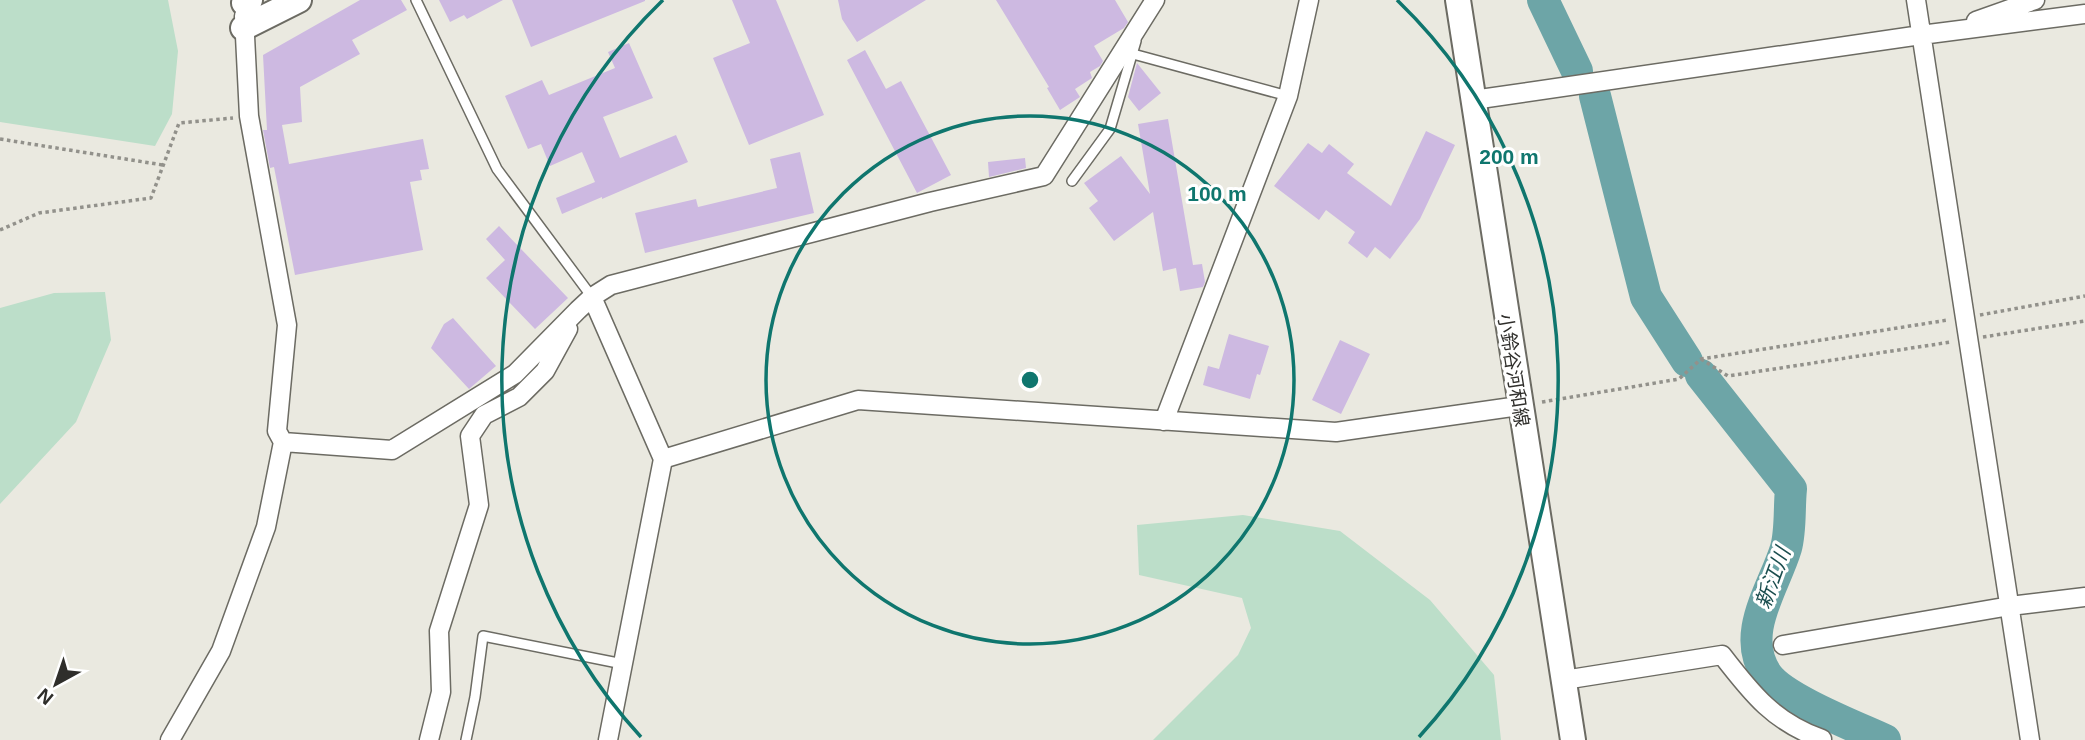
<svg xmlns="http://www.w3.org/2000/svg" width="2085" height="740" font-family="Helvetica,'Noto Sans JP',sans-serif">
  <rect width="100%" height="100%" fill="#eae9e0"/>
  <path fill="#bcdec9" d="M0 0H168L178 51 172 114 155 146 0 122Z
    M105 292 111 340 76 422 0 504V308L54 293Z
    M1243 515 1340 531 1430 600 1494 675 1501 740H1153L1238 655 1251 628 1242 598 1139 575 1137 525Z"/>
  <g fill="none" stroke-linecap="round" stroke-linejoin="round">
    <path stroke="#6da5a7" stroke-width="5" d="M1814 726 1818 709"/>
    <path stroke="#6da5a7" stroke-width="32" d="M1543 0 1577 71
      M1595 96 1646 297 1687 361
      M1701 375 1791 489C1789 507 1791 530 1786 548 1774 588 1739 634 1767 675 1784 699 1857 727 1885 740"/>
  </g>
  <path fill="#cdb9e1" d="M360 0H401L407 10 352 40 360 54 300 87 302 122 282 125 289 164 423 139 429 169 420 170 422 180 410 182 423 250 295 275 274 167 270 168 263 130H267L263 55Z
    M439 0H503L467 19 464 15 450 22Z
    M512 0H645V1L531 47Z
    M732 0H776L824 115 749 145 713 58 750 43Z
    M838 0H926L857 42 842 19Z
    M996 0H1115L1128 22 1124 28 1094 46 1103 61 1100 66 1090 72 1092 78 1075 89 1080 97 1060 110 1047 88 1049 87Z
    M629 43 653 98 603 117 620 158 676 135 688 162 602 199V197L562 214 556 198 595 182 582 152 550 166 541 144 528 149 505 96 542 80 549 95 615 68 608 52Z
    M865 50 886 89 901 81 951 175 917 193 847 60Z
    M1137 63 1161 93 1139 111 1128 97Z
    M1168 119 1193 265 1202 264 1205 282 1203 287 1180 291 1176 268 1163 271 1153 212 1114 241 1089 208 1098 201 1084 183 1121 156 1150 194 1138 124Z
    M1426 131 1455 145 1420 219 1390 259 1375 247 1367 258 1348 243 1355 232 1326 210 1319 220 1274 186 1308 143 1322 153 1329 144 1354 164 1347 173 1391 206Z
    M800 152 814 213 645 253 635 213 696 199 698 207 777 188 770 159Z
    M1025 158 1026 168 989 177 988 162Z
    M499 226 568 298 535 329 486 278 505 260 486 239Z
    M453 318 496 366 469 389 431 348 444 324Z
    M1229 334 1269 346 1260 375 1257 374 1250 399 1203 385 1208 366 1219 369Z
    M1340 340 1370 354 1341 414 1312 400Z"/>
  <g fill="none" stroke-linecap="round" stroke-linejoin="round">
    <defs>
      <path id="lane" d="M416 0 497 169 592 297
        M1133 54 1288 96
        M1072 181 1110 129 1136 41
        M466 740 475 697 483 636 623 664"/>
      <path id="street" d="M1916 0 2030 740
        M1976 21 2035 0
        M1473 100 1921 35 2085 14
        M592 297 663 459 608 740
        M1164 421 1288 96 1309 0
        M283 442 392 450 515 374 578 310 592 297 611 285 930 202 1044 176 1155 0
        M663 459 858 400 1336 432 1519 406
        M1783 645 2010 606 2085 597
        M1564 680 1722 655C1752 694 1774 722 1822 739
        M170 740 221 651 266 527 283 442 277 431 287 325 249 116 244 16
        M429 740 441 692 439 631 479 505 470 436 484 415 519 397 545 371 568 329"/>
      <path id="secondary" d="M1458 0 1573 740
        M244 3 250 0
        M243 28 299 0"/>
    </defs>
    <use href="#lane" stroke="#6c6b63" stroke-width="12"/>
    <use href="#street" stroke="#6c6b63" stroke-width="21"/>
    <use href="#secondary" stroke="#6c6b63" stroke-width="28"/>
    <path stroke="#92918b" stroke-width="3.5" stroke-dasharray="3.5 3.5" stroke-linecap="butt" d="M0 139 163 165
      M0 230 39 213 151 198 179 123 233 118
      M1980 315 2085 296
      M1983 337 2085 321
      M1701 359 1728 376 1951 342
      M1542 402 1679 379 1701 359 1948 320"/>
    <use href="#lane" stroke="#fff" stroke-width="9"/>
    <use href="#street" stroke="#fff" stroke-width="18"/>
    <use href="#secondary" stroke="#fff" stroke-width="24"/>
  </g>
  <g fill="none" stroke="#0f766e" stroke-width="3.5">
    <circle cx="1030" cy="380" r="264"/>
    <path d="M641 737A528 528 0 0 1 663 0M1397 0A528 528 0 0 1 1419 737"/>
  </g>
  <g text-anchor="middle" stroke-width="6" stroke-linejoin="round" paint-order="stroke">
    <g font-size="19" fill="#2f2e2b" stroke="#fff">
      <text transform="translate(1514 370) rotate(81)" y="7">小鈴谷河和線</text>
    </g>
    <g font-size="21" font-style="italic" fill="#1b4e4f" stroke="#fff">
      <text transform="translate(1773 578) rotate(-70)" y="7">新江川</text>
    </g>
  </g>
  <circle cx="1030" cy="380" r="10" fill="#0f766e" stroke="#fff" stroke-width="3.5"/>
  <g font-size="21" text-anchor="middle" font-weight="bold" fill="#0f766e" stroke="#fff" stroke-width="6" stroke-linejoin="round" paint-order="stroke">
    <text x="1509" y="164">200 m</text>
    <text x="1217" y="201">100 m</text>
  </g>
  <g transform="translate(56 684) rotate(220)" stroke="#ffffff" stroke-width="5" paint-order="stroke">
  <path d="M0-5L12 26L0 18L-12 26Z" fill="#2f2e2b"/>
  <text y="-10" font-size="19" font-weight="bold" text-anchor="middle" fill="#2f2e2b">N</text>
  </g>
</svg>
